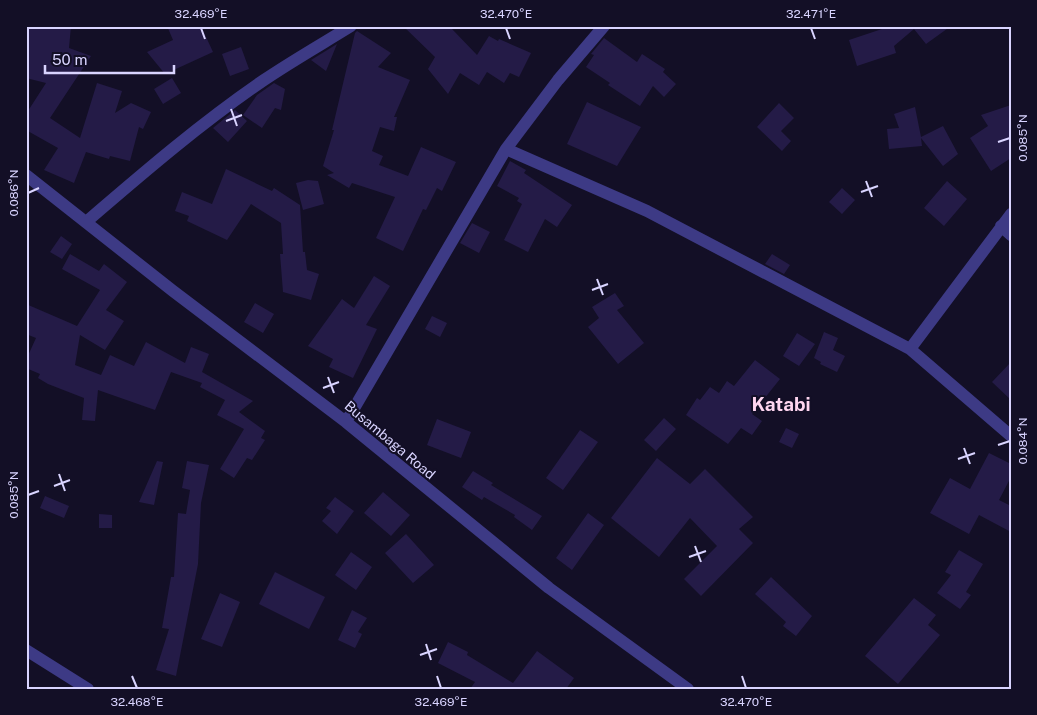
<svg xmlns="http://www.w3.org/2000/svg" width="1037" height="715" font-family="'Public Sans',sans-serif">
  <rect width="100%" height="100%" fill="#130f26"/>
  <path fill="#241b47" d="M26 26H71L69 48 91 56 50 118 80 138 97 83 122 91 115 113 131 103 151 112 143 129 139 127 130 161 110 156 109 159 86 152 74 183 44 170 58 148 26 130V114L46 83 26 78Z
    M167 26H201L213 52 165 74 147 52 173 40Z
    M403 26H452V29L477 55 489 36 498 41 499 39 531 53 519 77 510 73 504 83 487 72 479 85 460 73 448 94 428 69 435 57Z
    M891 26H951L926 44 914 29 894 46 896 53 857 66 849 40Z
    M357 31 391 53 378 67 410 80 394 117H397L394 131 380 127 372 151 383 156 379 165 408 176 421 147 456 162 442 191 437 188 426 210 423 209 403 251 376 238 395 197 352 183 349 188 327 175 334 173 323 166 334 130H332L355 33Z
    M604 38 637 62 642 54 665 69 663 72 676 84 664 97 653 86 640 106 608 85 610 83 586 67 594 55 591 54Z
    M337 44 326 71 311 60Z
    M241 47 249 69 230 76 222 54Z
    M172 78 181 93 163 104 154 89Z
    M274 83 285 89 281 110 275 108 262 128 243 115 257 95Z
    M587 102 641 127 617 166 567 144Z
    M779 103 794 118 781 131 791 141 782 151 757 127Z
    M1011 105V158L991 171 970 138 988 126 981 115Z
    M915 107 921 137 943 126 958 154 943 166 921 138 922 146 889 149 887 129 899 128 894 114Z
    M235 110 247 121 228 142 213 128Z
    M510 161 526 170 524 173 572 205 557 227 545 219 528 252 504 240 522 204 517 201 519 198 497 186Z
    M226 169 272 191 274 188 300 205 303 252H305L307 270 319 274 311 300 283 292 280 254H283L281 223 251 204 227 240 187 221 189 216 175 211 182 192 212 204Z
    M308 180 318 181 324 204 303 210 296 183Z
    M947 181 967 199 944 226 924 208Z
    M842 188 855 200 842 214 829 202Z
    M472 223 490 232 479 253 460 243Z
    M61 236 72 244 62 259 50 252Z
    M70 254 99 271 104 264 127 282 106 310 124 321 105 350 80 335 75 365 101 375 110 355 134 366 146 342 185 363 191 347 209 354 202 372 253 401 239 412 265 431 261 438 265 440 252 460 247 458 234 478 220 469 244 429 217 415 225 400 200 387 202 383 171 372 155 410 98 390 95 421 82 420 84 398 48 384 38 378 40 374 26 368V360L36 338 26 334V304L77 326 100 290 62 269Z
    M772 254 790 265 784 274 765 264Z
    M374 276 390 286 366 325 377 329 353 378 329 367 333 359 308 346 342 299 354 308Z
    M615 293 624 306 617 310 644 343 618 364 588 327 599 318 592 307Z
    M255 303 274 314 263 333 244 322Z
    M432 316 447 323 440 337 425 329Z
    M824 332 838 338 833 350 845 356 837 372 820 364 821 362 814 358Z
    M797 333 815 344 799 366 783 356Z
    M755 360 780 379 752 414 762 421 752 435 741 428 728 444 686 415 697 398 700 400 710 387 719 393 727 381 734 386Z
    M1011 362V400L992 382Z
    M664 418 676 429 656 451 644 440Z
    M437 419 471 432 461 458 427 445Z
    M786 428 799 434 792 448 779 442Z
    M580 430 598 442 563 490 546 478Z
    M989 453 1011 464V477L999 500 1011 506V532L979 515 969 534 930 513 950 478 970 489Z
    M657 458 690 484 705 469 753 517 739 529 753 543 701 596 684 579 717 546 690 518 659 557 611 518Z
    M157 461 163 462 154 505 139 502Z
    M187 461 209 465 201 503 198 564 176 676 156 670 169 629 162 628 171 577H174L178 513 186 514 190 490 182 488Z
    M473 471 493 483 491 485 542 516 532 530 514 517 515 515 484 497 482 500 462 487Z
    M383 492 410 515 391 536 364 513Z
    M45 496 69 506 64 518 40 508Z
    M335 497 354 511 337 534 322 521 331 511 326 508Z
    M588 513 604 525 572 570 556 558Z
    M99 514 112 515V528H99Z
    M406 534 434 565 413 583 385 553Z
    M959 550 983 564 966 592 971 595 960 609 937 593 951 575 945 572Z
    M351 552 372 567 356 590 335 575Z
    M275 572 325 597 309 629 259 604Z
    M771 577 812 616 796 636 783 626 786 622 755 594Z
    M220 593 240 602 222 647 201 639Z
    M914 598 936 615 928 625 940 635 898 684 865 656Z
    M352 610 367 618 358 632 362 634 355 648 338 640Z
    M448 642 468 652 467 655 513 683 537 651 574 678 566 689H470L475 682 438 663Z"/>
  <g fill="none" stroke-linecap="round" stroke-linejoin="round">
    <path stroke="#3d3a85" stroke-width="12" d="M506 149 647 211 910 349 1011 436
      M26 175 173 291 346 422 549 588 688 689
      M86 222C143 173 201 123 264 80 292 61 322 44 351 26
      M1001 226 1011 235
      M910 349 1011 214
      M346 422 506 149 558 80 604 26
      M26 650 88 689"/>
  </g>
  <path fill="none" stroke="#d9d4ff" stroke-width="2" d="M201 28 205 39M506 28 510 39M811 28 815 39M231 109 237 126M226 121 242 115M998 142 1010 138M866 181 872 197M861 192 878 186M28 193 39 188M597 279 603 295M592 290 608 284M328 377 334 393M323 388 339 382M998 445 1010 441M964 448 970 464M958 459 975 453M59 474 65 491M54 486 70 480M28 495 39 491M695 546 701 562M689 557 706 551M426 644 431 660M420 655 437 649M132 676 137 688M437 676 441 688M742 676 746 688"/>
  <g text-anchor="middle" stroke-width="4" stroke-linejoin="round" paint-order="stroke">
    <g font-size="14" fill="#d9d4ff" stroke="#130f26">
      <text transform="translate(390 440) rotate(40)" y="5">Busambaga Road</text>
    </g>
    <g font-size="19" font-weight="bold" fill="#ffd6f0" stroke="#130f26">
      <text x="781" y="411">Katabi</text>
    </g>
  </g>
  <rect width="1037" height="715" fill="none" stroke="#130f26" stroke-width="55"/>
  <path d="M45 65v8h129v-8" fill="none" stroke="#d9d4ff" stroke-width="2.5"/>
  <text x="52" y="65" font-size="15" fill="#d9d4ff" stroke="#130f26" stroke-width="4" paint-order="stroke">50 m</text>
  <rect x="28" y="28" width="982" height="660" fill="none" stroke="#d9d4ff" stroke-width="2"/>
  <g font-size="12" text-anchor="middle" fill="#d9d4ff">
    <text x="201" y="18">32.469°E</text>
    <text x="506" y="18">32.470°E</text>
    <text x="811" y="18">32.471°E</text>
    <text transform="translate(1023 138) rotate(-90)" y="4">0.085°N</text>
    <text transform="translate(14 193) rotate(-90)" y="4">0.086°N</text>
    <text transform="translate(1023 441) rotate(-90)" y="4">0.084°N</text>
    <text transform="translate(14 495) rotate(-90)" y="4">0.085°N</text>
    <text x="137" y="706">32.468°E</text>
    <text x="441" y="706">32.469°E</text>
    <text x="746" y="706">32.470°E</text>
  </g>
</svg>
